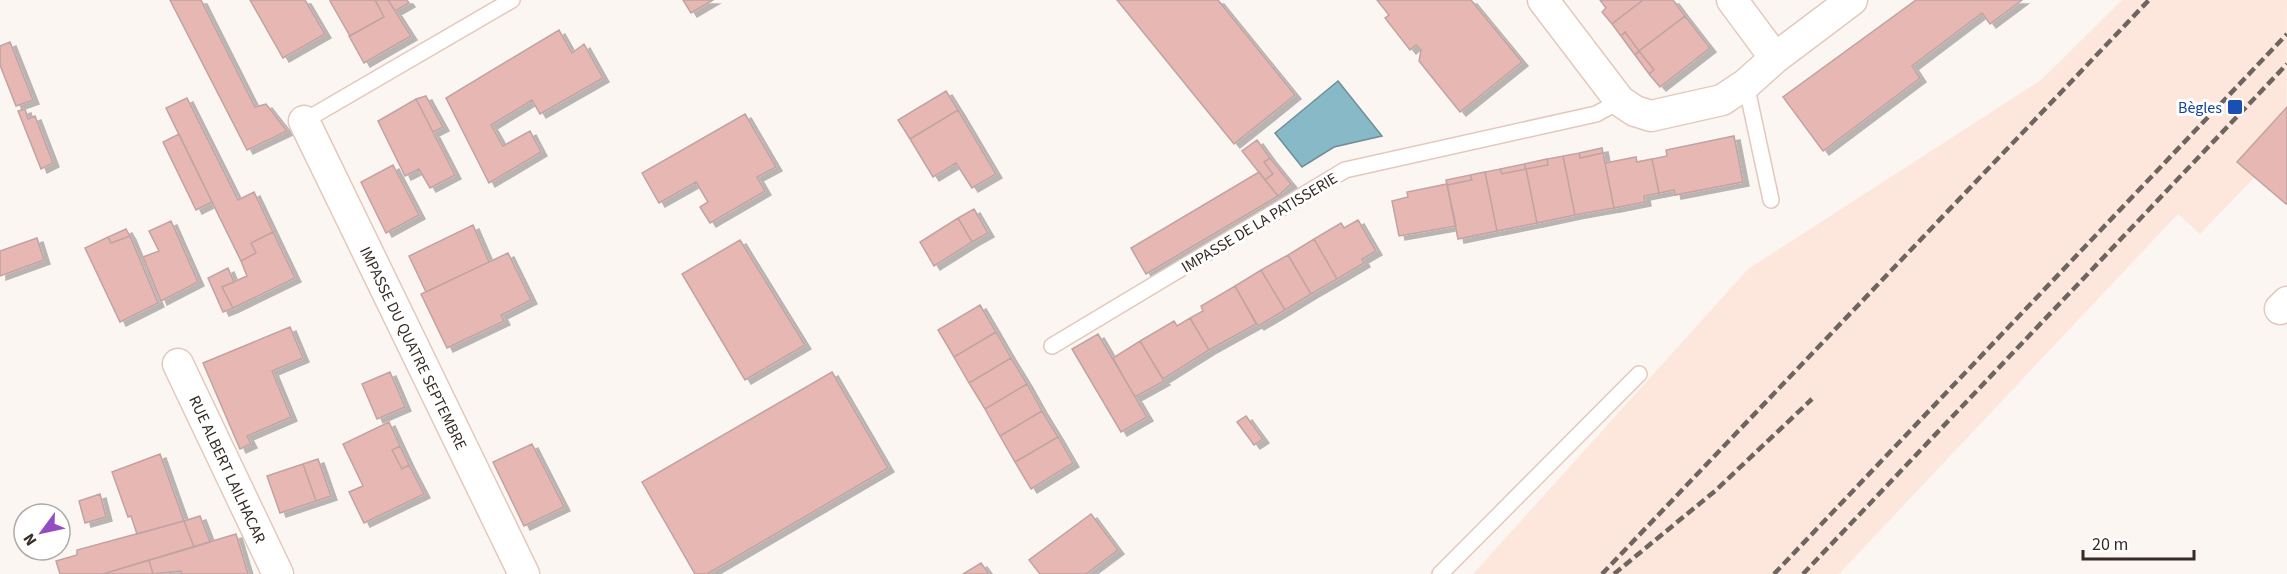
<svg xmlns="http://www.w3.org/2000/svg" width="2287" height="574" font-family="'Source Sans 3',sans-serif">
  <defs>
    <filter id="shadow"><feDropShadow dx="6" dy="4" stdDeviation="0" flood-color="#0004"/></filter>
  </defs>
  <rect width="100%" height="100%" fill="#fcf6f3"/>
  <path fill="#fde7dd" d="M2122 0H2287L2286 204 2254 178 2200 234 2178 214 1839 574H1473L1748 269 2041 80Z"/>
  <path fill="#87b9c7" stroke="#6f8e97" stroke-width="1.5" d="M1338 81 1382 136 1334 147 1302 167 1275 133Z"/>
  <path fill="#e7b7b3" stroke="#c1a3a1" stroke-width="1.5" filter="url(#shadow)" d="M170 0H201L255 107 266 104 287 131 247 150Z
    M250 0H305L325 34 283 58Z
    M332 0H375L384 17 350 36 330 1Z
    M375 0H388L411 36 364 63 349 36 384 17Z
    M388 0H407L409 3 395 11Z
    M683 0H713L691 13Z
    M1117 0H1218L1295 95 1234 144Z
    M1377 0H1471L1522 62 1460 112 1419 61 1421 50 1416 45 1410 50 1385 18 1389 15Z
    M1600 0H1643L1612 24 1602 12 1606 8Z
    M1643 0H1673L1685 16 1639 51 1625 32 1621 36 1612 24Z
    M1916 0H2022L1990 24 1982 13 1912 66 1920 78 1823 151 1783 97Z
    M1685 16 1710 48 1660 87 1649 74 1654 70 1639 51Z
    M559 30 572 53 584 44 603 78 540 114 532 100 491 125 503 146 530 131 541 152 489 183 446 98Z
    M1625 32 1639 51 1635 55 1621 36Z
    M10 42 33 100 16 106 0 65V46Z
    M1639 51 1654 70 1649 74 1635 55Z
    M946 91 958 110 910 139 898 120Z
    M426 96 443 127 433 132 416 99Z
    M187 98 238 200 254 192 273 232 251 243 256 253 241 261 166 108Z
    M416 99 455 175 430 188 419 169 405 176 378 121Z
    M2287 107V203L2286 204 2237 162Z
    M25 109 28 119 35 116 53 163 41 169 18 111Z
    M958 110 996 174 972 188 956 163 933 177 910 139Z
    M745 114 776 167 757 177 765 191 710 223 700 207 708 202 696 182 659 203 642 173Z
    M179 134 212 202 196 210 163 142Z
    M1734 136 1743 182 1675 195 1674 190 1659 193 1652 159 1667 156 1666 150Z
    M1257 140 1270 158 1264 162 1273 174 1265 180 1242 151Z
    M1602 148 1603 153 1580 158 1579 153Z
    M1579 153 1580 158 1603 153 1614 208 1575 215 1563 156Z
    M1563 156 1575 215 1537 223 1526 169 1548 165 1547 159Z
    M1636 157 1637 162 1652 159 1659 193 1644 196 1645 202 1614 208 1605 163Z
    M1270 158 1291 184 1278 196 1265 180 1273 174 1264 162Z
    M1547 159 1548 165 1526 169 1524 164Z
    M1524 164 1526 169 1502 174 1500 169Z
    M393 165 419 215 386 233 361 182Z
    M1500 169 1502 174 1526 169 1537 223 1497 231 1485 172Z
    M1259 172 1278 196 1146 274 1131 248Z
    M1485 172 1497 231 1458 239 1447 185 1472 180 1470 175Z
    M1470 175 1472 180 1447 185 1446 180Z
    M1447 184 1456 226 1399 236 1392 201 1408 197 1407 192Z
    M974 209 988 233 972 242 958 218Z
    M958 218 972 242 934 266 920 242Z
    M1358 220 1376 251 1362 259 1364 263 1337 279 1314 239 1341 223 1344 228Z
    M171 221 198 282 161 301 143 257 159 251 149 231Z
    M473 225 489 262 426 292 409 256Z
    M126 229 130 236 111 243 108 237Z
    M273 232 295 278 233 308 222 287 247 276 241 261 256 253 251 243Z
    M130 236 158 303 120 322 85 248 108 237 111 243Z
    M37 238 44 260 0 276V251Z
    M1314 239 1337 279 1311 294 1288 255Z
    M740 240 805 345 745 380 682 274Z
    M508 253 531 300 501 315 504 321 447 348 421 294Z
    M1288 255 1311 294 1285 310 1261 270Z
    M228 268 234 282 222 287 233 308 223 312 208 278Z
    M1261 270 1285 310 1258 326 1235 286Z
    M1235 286 1256 324 1209 350 1190 318 1203 311 1201 306Z
    M980 305 996 332 954 357 938 330Z
    M1190 318 1209 350 1163 379 1140 341 1174 321 1177 326Z
    M290 327 303 358 272 371 291 417 247 436 251 444 240 449 203 363Z
    M996 332 1011 358 969 383 954 357Z
    M1098 334 1147 417 1121 432 1072 349Z
    M1140 341 1164 381 1135 397 1113 358Z
    M1011 358 1027 384 985 409 969 383Z
    M390 372 405 407 377 419 362 384Z
    M832 372 888 468 707 574H695L642 482Z
    M1027 384 1042 411 1000 436 985 409Z
    M1042 411 1058 437 1015 462 1000 436Z
    M1246 416 1263 439 1254 445 1237 422Z
    M389 422 400 446 392 450 402 469 409 465 424 494 364 523 349 492 363 486 343 444Z
    M1058 437 1073 463 1031 489 1015 462Z
    M532 444 564 507 524 526 493 462Z
    M400 446 409 465 402 469 392 450Z
    M160 454 184 521 137 534 131 516 128 517 112 472Z
    M318 459 331 496 316 501 303 464Z
    M303 464 316 501 280 513 267 476Z
    M100 494 106 517 85 523 79 501Z
    M1091 514 1118 550 1086 574H1040L1029 560Z
    M200 516 210 542 194 547 184 521Z
    M184 521 194 547 103 574H60L56 561 77 555V550Z
    M236 534 248 574H182L181 571 153 574 149 560Z
    M149 560 153 574H103Z
    M981 563 989 574H963Z"/>
  <g fill="none" stroke-linecap="round" stroke-linejoin="round">
    <defs>
      <path id="service" d="M1746 84 1771 200
        M304 121 512 0
        M1052 346 1345 170 1596 114 1620 101
        M1440 574 1639 374"/>
      <path id="minor" d="M1543 0 1620 101 1635 111 1651 116 1722 100 1746 84 1775 58 1852 0
        M1732 0 1775 58
        M304 121 524 574
        M2280 309 2287 302
        M178 364 278 574"/>
    </defs>
    <use href="#service" stroke="#e4c8bc" stroke-width="18"/>
    <use href="#minor" stroke="#e4c8bc" stroke-width="33"/>
    <use href="#service" stroke="#fff" stroke-width="15"/>
    <use href="#minor" stroke="#fff" stroke-width="30"/>
    <path stroke="#6e6560" stroke-width="4.5" stroke-dasharray="9 4.5" stroke-linecap="butt" d="M1602 574 2149 0
      M1614 574 1715 491 1812 399
      M1774 574 2287 34
      M1803 574 2287 64"/>
  </g>
  <rect fill="#1a4fb4" stroke="#fff" stroke-width="2" x="2227" y="99" width="16" height="16" rx="3"/>
  <g text-anchor="middle" stroke-width="6" stroke-linejoin="round" paint-order="stroke">
    <g font-size="16" fill="#164399" stroke="#fff" text-anchor="end">
      <text x="2222" y="113">Bègles</text>
    </g>
    <g font-size="16" fill="#362b26" stroke="#fff">
      <text transform="translate(1259 222) rotate(-31)" y="6">IMPASSE DE LA PATISSERIE</text>
      <text transform="translate(414 348) rotate(64)" y="6">IMPASSE DU QUATRE SEPTEMBRE</text>
      <text transform="translate(228 469) rotate(65)" y="6">RUE ALBERT LAILHACAR</text>
    </g>
  </g>
  <g transform="translate(42 532) rotate(237)"><circle r="28" fill="#ffffff" stroke="#afaaa8" stroke-width="1.5"/>
  <path d="M0-4.5L10 22L0 15L-10 22Z" fill="#934dc0"/>
  <text y="-9" font-size="16" font-weight="bold" text-anchor="middle" fill="#362b26">N</text>
  </g>
  <path d="M2083 550v9h111v-9" fill="none" stroke="#362b26" stroke-width="3"/>
  <text x="2092" y="550" font-size="18" fill="#362b26" stroke="#ffffff" stroke-width="4.5" paint-order="stroke">20 m</text>
</svg>
